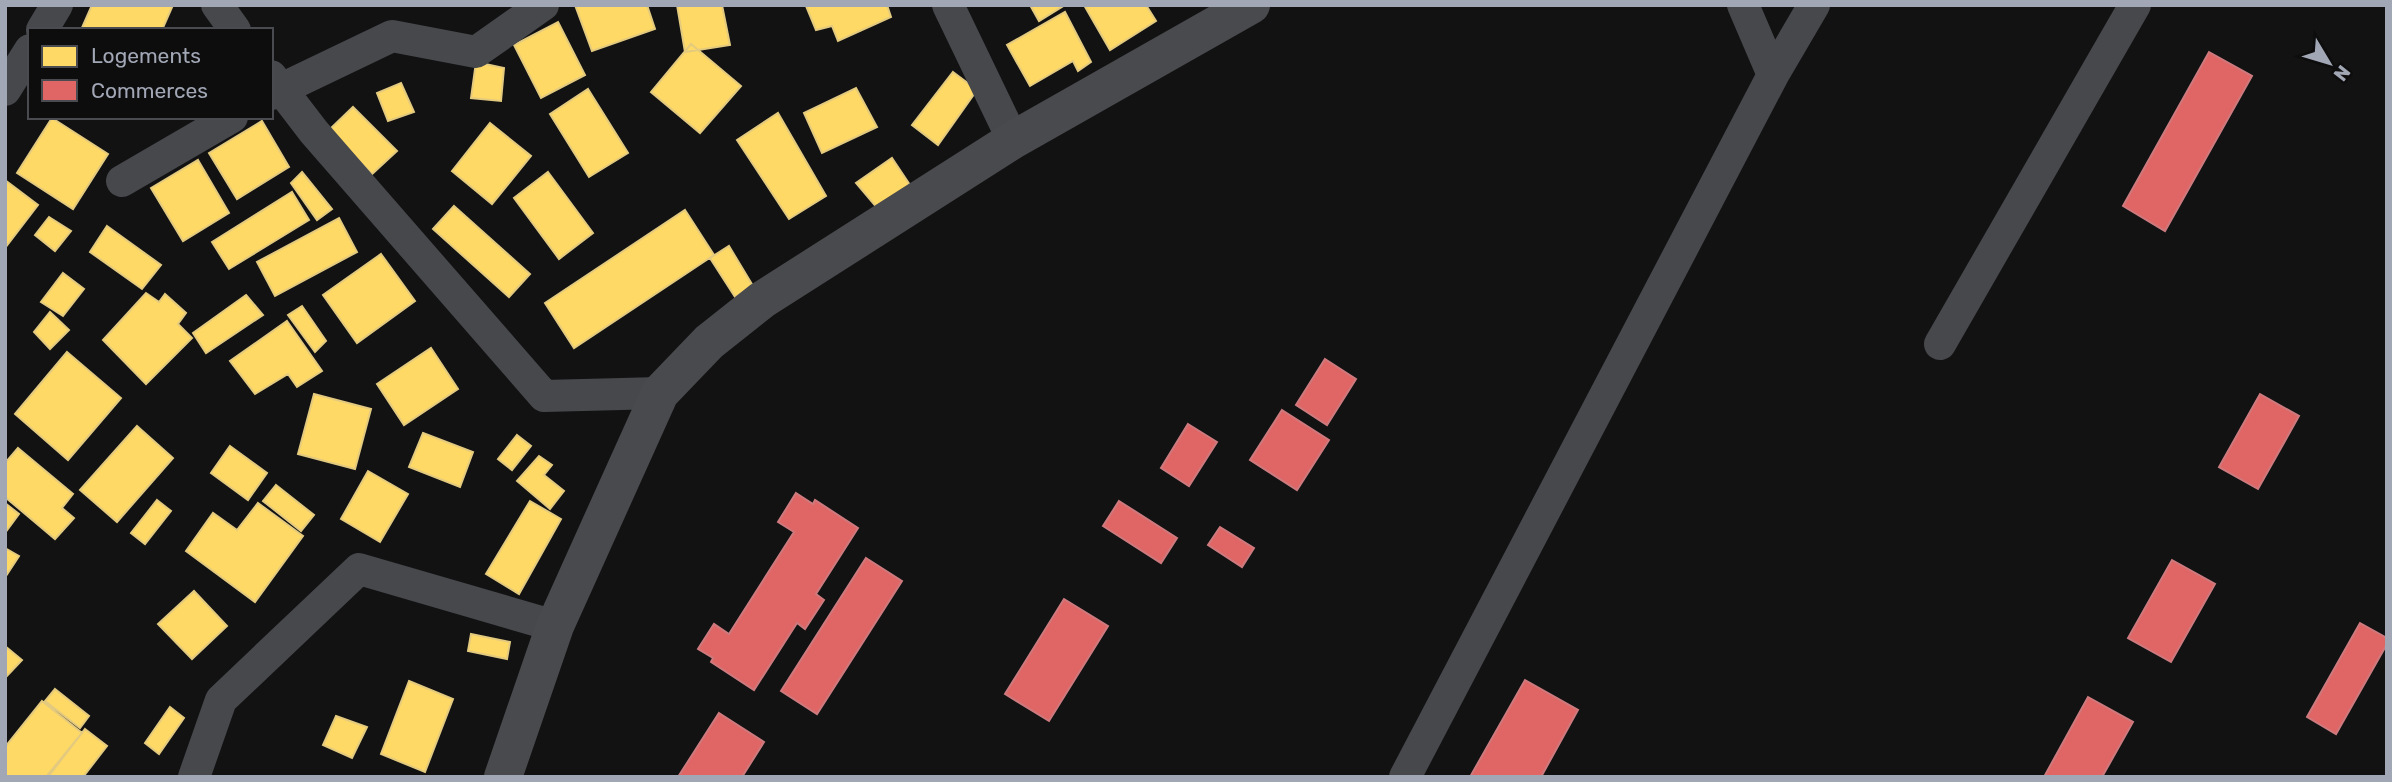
<svg xmlns="http://www.w3.org/2000/svg" width="2392" height="782" font-family="Rubik,sans-serif">
  <rect width="100%" height="100%" fill="#121213"/>
  <path fill="#ffd966" stroke="#e3ca7e" stroke-width="2" d="M92 5H173L162 30H81Z
    M575 5H647L655 29 592 51Z
    M677 5H722L730 45 685 52Z
    M808 5H887L891 17 838 41 832 26 816 30 806 6Z
    M1030 5H1065L1039 21Z
    M1084 5H1146L1156 21 1110 50Z
    M1065 12 1091 62 1078 71 1073 61 1030 86 1007 45Z
    M558 22 585 75 541 98 514 45Z
    M691 44 741 86 700 133 651 92Z
    M476 62 504 68 501 101 471 98Z
    M953 72 977 90 938 145 912 125Z
    M401 83 414 112 388 121 377 93Z
    M856 88 877 127 822 153 804 113Z
    M588 89 628 153 589 177 550 114Z
    M353 107 397 151 372 174 329 130Z
    M778 113 826 196 789 219 737 140Z
    M52 118 108 154 73 209 17 173Z
    M262 121 289 167 237 199 209 153Z
    M490 123 531 156 492 204 452 171Z
    M892 158 910 185 878 209 856 183Z
    M198 160 229 213 183 241 151 188Z
    M302 172 332 209 317 220 291 183Z
    M548 172 593 233 559 259 514 198Z
    M5 180 38 205 5 248Z
    M292 192 309 220 229 269 212 242Z
    M454 206 530 274 509 297 433 229Z
    M685 210 714 255 574 348 545 303Z
    M49 217 71 231 55 251 35 235Z
    M339 218 357 252 275 296 257 262Z
    M107 226 161 265 142 289 90 252Z
    M729 246 753 286 735 297 710 258Z
    M381 254 415 301 357 343 323 295Z
    M63 273 84 289 63 316 41 302Z
    M146 293 159 302 165 294 186 313 178 324 192 338 146 384 103 340Z
    M246 295 263 315 206 353 193 333Z
    M302 306 326 341 315 352 288 315Z
    M50 312 69 330 50 349 34 332Z
    M287 321 322 371 297 387 288 374 255 394 230 361Z
    M431 348 458 389 404 425 377 384Z
    M67 352 121 398 68 460 15 414Z
    M314 394 371 409 355 469 298 454Z
    M137 426 173 458 117 522 80 490Z
    M423 433 473 452 460 487 409 467Z
    M517 435 531 446 512 470 498 459Z
    M230 446 267 473 248 500 211 473Z
    M18 448 73 494 62 508 74 518 55 539 5 497V463Z
    M539 456 552 465 544 475 564 491 550 509 517 481Z
    M368 471 408 494 380 542 341 519Z
    M276 485 314 515 301 531 263 501Z
    M157 500 171 511 145 544 131 533Z
    M530 501 561 519 519 594 486 574Z
    M5 503 19 514 5 533Z
    M258 503 303 536 255 602 186 551 213 513 237 530Z
    M5 548 19 556 6 576 5 575Z
    M194 591 227 626 192 659 158 624Z
    M471 634 510 642 507 659 468 651Z
    M5 646 22 660 5 678Z
    M409 681 453 699 425 772 381 754Z
    M55 689 89 716 80 728 45 701Z
    M42 701 82 733 46 777H5V747Z
    M170 707 184 718 159 754 145 743Z
    M336 716 367 727 352 758 323 745Z
    M85 729 107 746 83 777H48Z"/>
  <path fill="#e06666" stroke="#cd7a7e" stroke-width="2" d="M2209 52 2252 76 2165 231 2123 206Z
    M1325 359 1356 379 1327 425 1296 405Z
    M2260 394 2299 416 2258 489 2219 467Z
    M1282 410 1329 440 1297 490 1250 460Z
    M1188 424 1217 442 1189 486 1161 468Z
    M796 493 813 504 815 500 858 528 816 594 824 600 805 629 797 623 754 690 711 662 713 658 698 649 714 624 729 634 794 532 778 522Z
    M1119 501 1177 538 1161 563 1103 526Z
    M1220 527 1254 548 1242 567 1208 545Z
    M866 558 902 581 817 714 781 691Z
    M2172 560 2215 584 2171 662 2128 638Z
    M1064 599 1108 626 1049 721 1005 694Z
    M2360 623 2387 638V644L2336 734 2307 717Z
    M1525 680 1578 710 1541 777H1470Z
    M2088 697 2133 722 2102 777H2044Z
    M719 713 764 742 742 777H678Z"/>
  <g fill="none" stroke-linecap="round" stroke-linejoin="round">
    <path stroke="#46484c" stroke-width="32" d="M217 5 235 30
      M948 5 1013 140
      M1743 5 1773 75
      M42 30 57 5
      M271 76 314 132 544 396 660 393
      M5 90 30 50
      M271 94 392 36 476 52 543 5
      M122 181 232 117
      M1940 344 2135 5
      M194 777 221 700 359 569 555 626
      M1405 777 1773 75 1814 5"/>
    <path stroke="#494a4d" stroke-width="38" d="M503 777 555 626 660 393 709 342 762 300 1013 140 1251 5"/>
  </g>
  <rect width="2392" height="782" fill="none" stroke="#a2a7b5" stroke-width="14"/>
  <rect x="28" y="28" width="245" height="91" fill="#0d0d0e" stroke="#494b51" stroke-width="2"/>
  <rect x="42" y="46" width="35" height="21" fill="#ffd966" stroke="#494b51" stroke-width="2"/>
  <text x="91" y="63" font-size="21" fill="#a2a7b5">Logements</text>
  <rect x="42" y="80" width="35" height="21" fill="#e06666" stroke="#494b51" stroke-width="2"/>
  <text x="91" y="98" font-size="21" fill="#a2a7b5">Commerces</text>
  <g transform="translate(2329 63) rotate(128)" stroke="#0d0d0e" stroke-width="5" paint-order="stroke">
  <path d="M0-5L12 26L0 18L-12 26Z" fill="#a2a7b5"/>
  <text y="-10" font-size="19" font-weight="bold" text-anchor="middle" fill="#a2a7b5">N</text>
  </g>
</svg>
